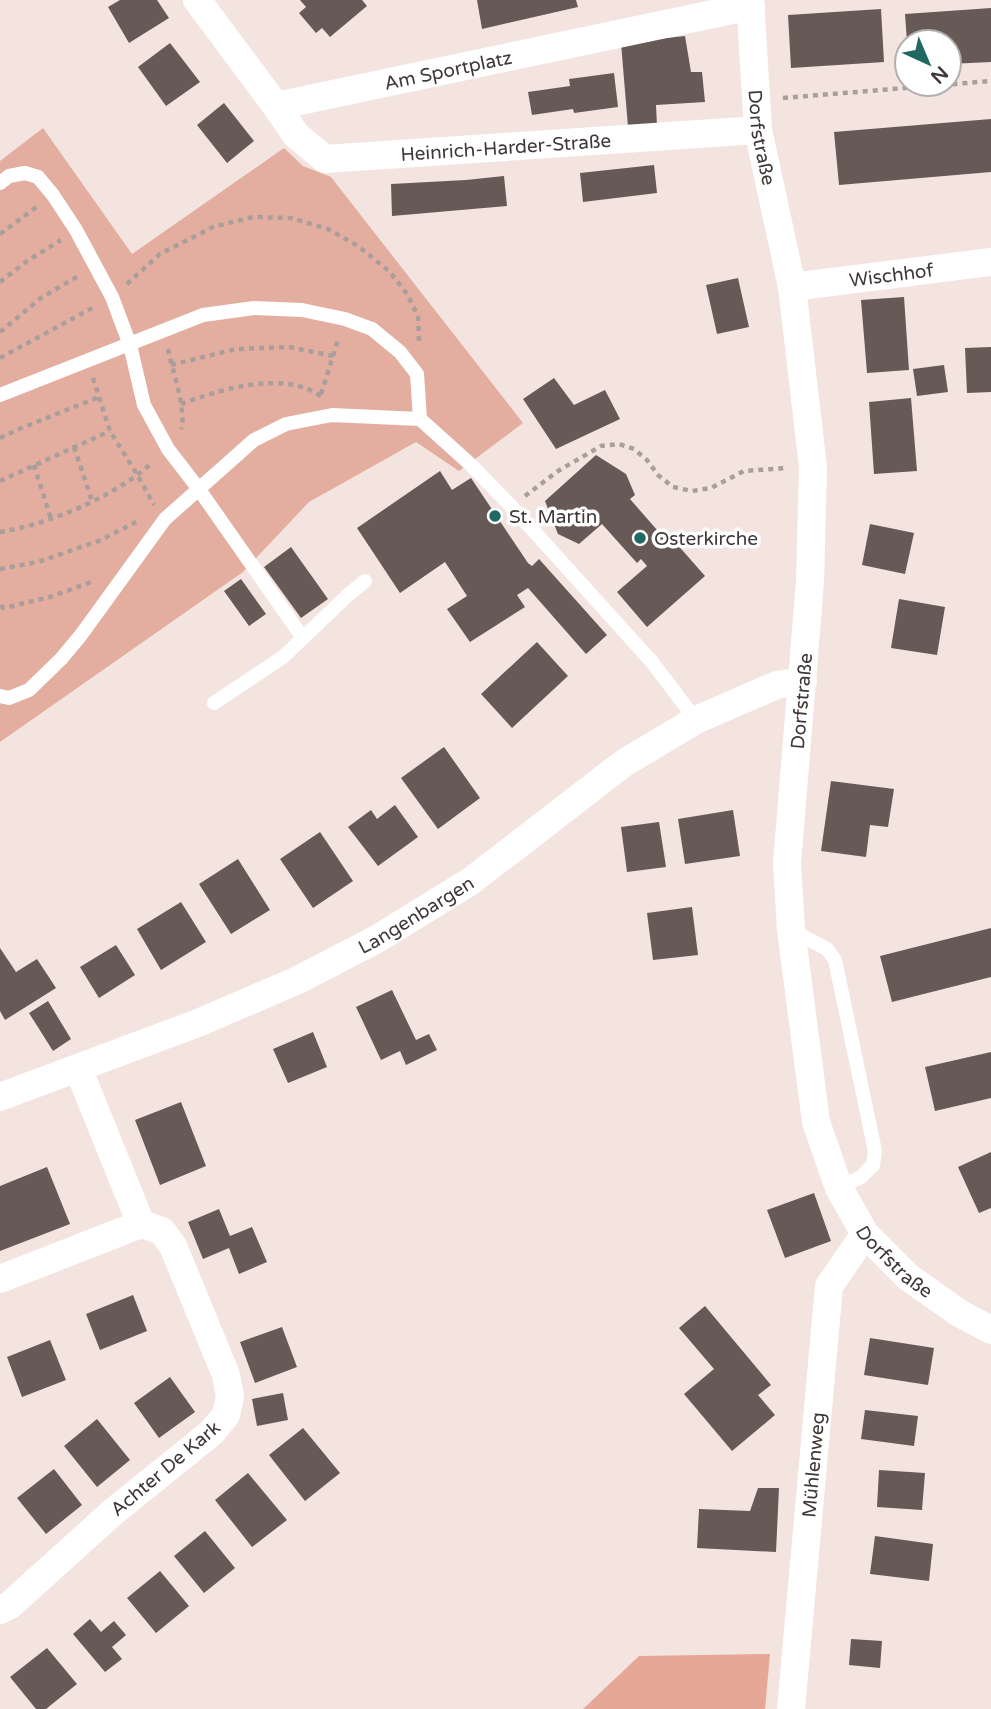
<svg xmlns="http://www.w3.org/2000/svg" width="991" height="1709" font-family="'Varela Round',sans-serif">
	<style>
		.green { fill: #e3aea0 }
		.forest { fill: #e6a796 }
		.building { fill: #675956 }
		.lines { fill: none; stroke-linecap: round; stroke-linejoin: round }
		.path { stroke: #aa9e9b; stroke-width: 4.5; stroke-dasharray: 5 5; stroke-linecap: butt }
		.service { stroke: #fff; stroke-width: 14 }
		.minor { stroke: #fff; stroke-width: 28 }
		.poi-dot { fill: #1f6962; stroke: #fff; stroke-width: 2.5 }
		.labels { text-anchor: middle; stroke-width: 7; stroke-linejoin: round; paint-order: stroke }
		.street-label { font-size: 19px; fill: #3f3837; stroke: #fff }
		.poi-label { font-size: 19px; fill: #3f3837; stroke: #fff; text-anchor: start }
	</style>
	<rect width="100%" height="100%" fill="#f4e4e0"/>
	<path class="green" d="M43 128 132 254 284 148 303 166 331 177 523 423 459 471 416 442 309 502 243 572 0 742V161Z"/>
	<path class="forest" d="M770 1654 765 1709H583L639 1656Z"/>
	<path class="building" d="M120 0H157L169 18 129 43 108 7Z
		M300 0H362L367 6 330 37 322 28 316 33 299 13 306 7Z
		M477 0H576L578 7 482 29Z
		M991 8V62L949 64V42H907L905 14Z
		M881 9 884 62 791 68 788 15Z
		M685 36 691 72H702L705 102 656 105 657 126 628 127 621 43Z
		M170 43 200 82 166 106 138 67Z
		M614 73 618 107 574 113 573 109 532 115 528 92 570 86 569 79Z
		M224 103 254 141 227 163 197 125Z
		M991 119V172L839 185 834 132Z
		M654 165 657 193 583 202 580 173Z
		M504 176 507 206 392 216 391 184 466 180Z
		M738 278 749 327 717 334 706 285Z
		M904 297 909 370 867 373 861 300Z
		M991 347V392L967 393 965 348Z
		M944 365 948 392 917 396 913 369Z
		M554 378 574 405 605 390 620 419 556 449 523 399Z
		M911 398 917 471 874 474 869 402Z
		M596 455 626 474 635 495 630 499 671 546 676 543 705 576 647 627 617 592 647 566 641 559 637 563 602 524 579 544 558 534 545 501Z
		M440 471 452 490 471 478 528 563 532 566 539 559 607 635 586 654 528 588 517 595 525 607 470 642 447 609 467 596 445 562 400 593 357 528Z
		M870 524 914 533 905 574 862 565Z
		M291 547 328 599 301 618 264 567Z
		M241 579 266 614 249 626 224 591Z
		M899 599 945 607 937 655 891 648Z
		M537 642 568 676 512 728 481 694Z
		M444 747 480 798 438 829 401 778Z
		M831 781 894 789 888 827 870 825 866 857 821 851Z
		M395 805 418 837 378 866 348 827 371 810 377 819Z
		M733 810 740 856 685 864 678 819Z
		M659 822 666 867 627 872 621 827Z
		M320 832 353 881 313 908 280 859Z
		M238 859 270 910 231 934 199 884Z
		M181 902 206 942 161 970 137 929Z
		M692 907 698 955 653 960 647 913Z
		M991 928V977L892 1002 880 956Z
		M116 945 135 975 99 998 80 967Z
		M0 948 16 972 37 959 56 988 5 1020 0 1011Z
		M392 990 416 1040 429 1034 437 1050 406 1065 400 1051 381 1060 356 1007Z
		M48 1001 71 1039 53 1051 29 1013Z
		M313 1032 327 1067 288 1083 273 1049Z
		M991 1052V1098L935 1111 925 1067Z
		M181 1102 206 1166 160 1185 135 1120Z
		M991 1152V1208L979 1213 958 1167Z
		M47 1167 70 1224 0 1251V1186Z
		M814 1193 831 1241 785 1258 767 1210Z
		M219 1209 230 1236 252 1227 267 1262 239 1274 229 1248 203 1259 188 1222Z
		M133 1295 147 1331 100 1350 86 1314Z
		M705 1306 771 1385 758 1395 775 1415 732 1451 684 1394 714 1369 679 1328Z
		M282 1327 297 1367 255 1383 240 1342Z
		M870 1338 934 1348 928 1385 864 1375Z
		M50 1340 66 1380 22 1397 7 1357Z
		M170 1377 195 1412 159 1438 134 1403Z
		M283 1393 288 1420 257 1426 252 1399Z
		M865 1410 918 1416 914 1446 861 1439Z
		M97 1419 130 1460 97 1487 64 1446Z
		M303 1428 340 1473 305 1501 269 1455Z
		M54 1469 82 1505 46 1534 17 1498Z
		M879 1470 925 1473 922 1510 877 1507Z
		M248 1473 287 1520 252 1547 215 1500Z
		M758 1488H779L776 1552 697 1548 699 1509 750 1511Z
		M205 1531 235 1568 204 1593 174 1556Z
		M875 1536 933 1544 929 1581 870 1574Z
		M160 1571 189 1606 156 1633 127 1598Z
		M90 1619 101 1632 114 1621 126 1635 112 1647 122 1659 105 1672 73 1634Z
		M851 1639 882 1641 880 1668 849 1665Z
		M47 1648 77 1684 46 1709H36L10 1677Z"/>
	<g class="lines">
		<path class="path" d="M783 98 991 81
			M0 234 38 206
			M0 282 27 261 61 240
			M127 284 160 254 213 227 253 217 291 218 328 229 358 246 390 272 407 294 418 316 419 342
			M0 332 41 298 80 275
			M168 349C172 369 187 411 181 429
			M0 358 94 307
			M171 365 236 349 289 347 333 356
			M93 378 110 431 138 476 154 505
			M321 394 339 337
			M181 404C221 389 283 370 321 396
			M0 438 19 429 99 397
			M74 447 92 501
			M34 465 51 519
			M0 481 110 431
			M525 496 558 471 601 446 619 444 634 449 647 460 658 475 673 487 692 491 711 488 744 471 787 468
			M0 532C50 524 116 496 153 462
			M0 569 38 562 101 540 138 521
			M0 606 4 608 50 597 94 581"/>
		<path class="service" d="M0 183 9 176 25 173 38 177 53 195 76 230 112 297 130 345 144 405 168 449 198 488 303 638
			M0 395 203 315 254 308 302 310 345 319 372 329 400 352 417 374 420 419
			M0 696 9 698 29 690 61 659 81 635 165 519 254 440 286 424 332 415 420 419 470 464 511 506 652 662 696 720
			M214 703 283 657 348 595 365 581
			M791 930 827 949 835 960 875 1151 873 1165 861 1177 839 1188"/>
		<g class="minor">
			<path id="s1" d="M197 0 276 106 751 6"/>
			<path id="s2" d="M750 0 758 130 792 287 813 467 810 582 787 863 791 930 816 1122 839 1188 865 1234 908 1277 959 1313 991 1330"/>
			<path id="s3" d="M276 106 296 135 325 159 758 130"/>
			<path id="s4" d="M792 287 991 262"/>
			<path d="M78 1068 141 1224"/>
			<path id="s5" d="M0 1097 198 1023 298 980 377 939 471 881 624 763 696 720 777 685 803 681"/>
			<path d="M0 1279 141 1224 162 1231 173 1246 226 1375 230 1397 226 1415 211 1433 113 1512 10 1605 0 1610"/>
			<path id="s6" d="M791 1709 829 1286 865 1234"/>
		</g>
	</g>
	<g class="poi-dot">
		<circle cx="495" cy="516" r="7"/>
		<circle cx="640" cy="538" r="7"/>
	</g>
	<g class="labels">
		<g class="street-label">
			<text dy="7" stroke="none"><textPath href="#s1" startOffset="308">Am Sportplatz</textPath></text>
			<text dy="7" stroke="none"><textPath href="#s2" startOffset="138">Dorfstraße</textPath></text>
			<text dy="7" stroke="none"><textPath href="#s3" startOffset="254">Heinrich-Harder-Straße</textPath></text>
			<text dy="7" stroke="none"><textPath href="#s4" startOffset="100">Wischhof</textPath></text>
			<text transform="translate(801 701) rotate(-85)" y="7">Dorfstraße</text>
			<text dy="7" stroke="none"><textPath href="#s5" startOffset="455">Langenbargen</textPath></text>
			<text dy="7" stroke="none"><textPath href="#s2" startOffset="1293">Dorfstraße</textPath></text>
			<text dy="7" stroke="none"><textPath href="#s6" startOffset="245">Mühlenweg</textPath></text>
			<text transform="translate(165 1468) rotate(-40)" y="7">Achter De Kark</text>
		</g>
		<g class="poi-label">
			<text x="509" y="523">St. Martin</text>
			<text x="654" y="545">Osterkirche</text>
		</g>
	</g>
	<g transform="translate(928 63) rotate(136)"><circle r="33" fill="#ffffff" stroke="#b2afaf" stroke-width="2"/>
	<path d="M0-5L12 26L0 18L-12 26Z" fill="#1f6962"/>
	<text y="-10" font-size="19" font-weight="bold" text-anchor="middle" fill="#3f3837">N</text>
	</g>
</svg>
